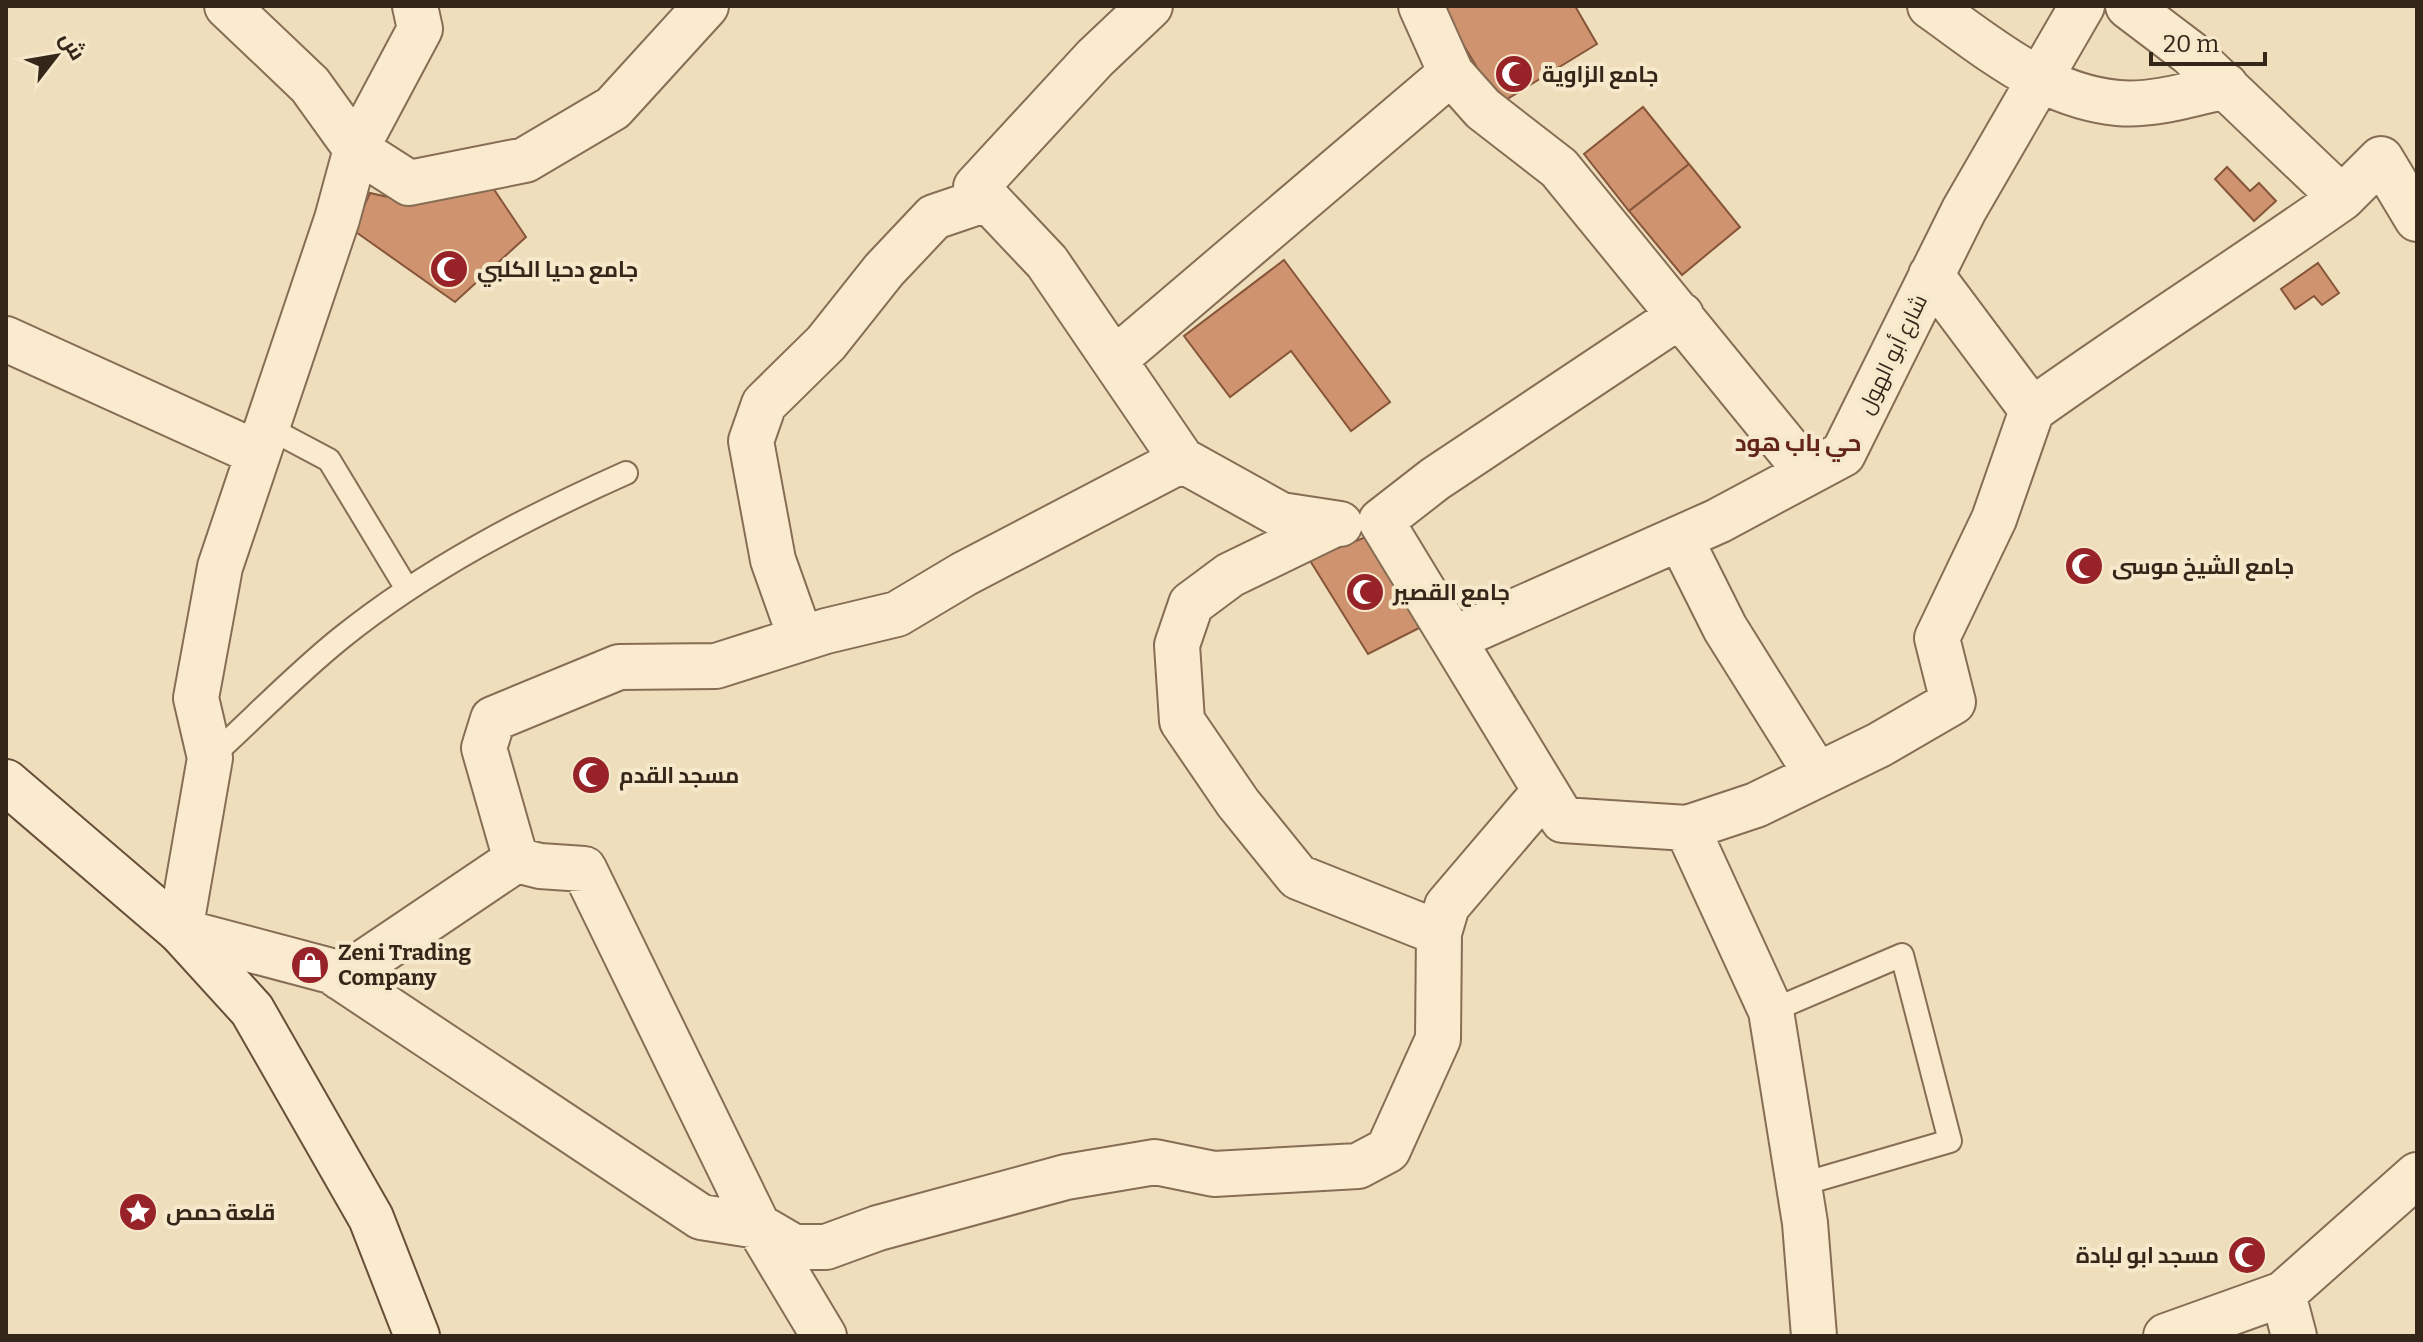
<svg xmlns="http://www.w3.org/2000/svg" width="2423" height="1342" font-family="Bitter,Cairo,serif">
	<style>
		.building { fill: #cf946f; stroke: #86553a; stroke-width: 2 }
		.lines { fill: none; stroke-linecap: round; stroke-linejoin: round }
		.service-casing { stroke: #866d55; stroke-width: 26 }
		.minor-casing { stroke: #866d55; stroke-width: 48 }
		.secondary-casing { stroke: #684e38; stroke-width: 48 }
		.service { stroke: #faebce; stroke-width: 22 }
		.minor { stroke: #faebce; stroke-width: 44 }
		.secondary { stroke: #faebce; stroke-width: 44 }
		.labels { text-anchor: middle; stroke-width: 8; stroke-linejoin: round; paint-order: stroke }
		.poi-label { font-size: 22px; font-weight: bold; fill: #35261a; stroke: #f6e8cb; text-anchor: start }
		.street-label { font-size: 22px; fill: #35261a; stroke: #f6e8cb }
		.neighbourhood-label { font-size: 24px; font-weight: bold; fill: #632518; stroke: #f6e8cb }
	</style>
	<rect width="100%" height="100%" fill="#efdebb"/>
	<path class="building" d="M1440 6H1575L1597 44 1499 104Z
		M1643 107 1689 164 1629 211 1584 154Z
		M1689 164 1740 227 1682 275 1629 211Z
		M2227 167 2250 191 2259 183 2276 201 2254 221 2215 179Z
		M489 182 526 237 455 302 353 230 370 193 419 204 432 195Z
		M1284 260 1390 402 1351 431 1291 351 1230 397 1184 336Z
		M2318 263 2339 293 2322 305 2314 296 2295 309 2281 289Z
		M1366 537 1423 626 1368 654 1309 559Z"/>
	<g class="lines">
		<g class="service-casing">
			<path id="service" d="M265 426 329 460 407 589
				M210 758C253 719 295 675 341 638 427 569 525 518 626 473
				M1771 1011 1902 955 1950 1141 1799 1185"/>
		</g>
		<g class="minor-casing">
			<path id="minor" d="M227 6 310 85 356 149 409 183 525 160 613 108 706 6
				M415 6 420 29 356 149 337 219 220 567 196 698 210 758 180 931 331 971 701 1217 758 1226 824 1336
				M1150 6 1095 58 976 187 1047 262 1182 460 964 574 897 614 826 631 716 666 619 667 493 719 484 748 516 860 540 866 584 869 758 1226 794 1247H826L878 1228 1066 1177 1155 1162 1214 1174 1358 1166 1388 1150 1438 1039 1439 933 1447 906 1545 791
				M1421 6 1451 73 1483 109 1559 168 1808 473
				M1930 6C1988 47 2044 96 2118 103 2153 106 2192 94 2226 86
				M2342 198 2381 159 2417 219
				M1931 275 2032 410C2134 337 2240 270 2342 198L2190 53 2128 6
				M1681 315 1435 479 1381 521 1563 820 1687 828 1756 805 1879 745 1953 702 1937 638 1994 519 2032 410
				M6 339 257 453
				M1114 360 1451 73
				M1182 460 1281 515 1340 524
				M1335 524 1230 575 1191 604 1177 645 1182 721 1238 803 1298 877 1439 933
				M1680 538 1725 628 1817 775
				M1455 638 1718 521 1843 454 1964 210 2082 6
				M801 639 773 560 751 441 764 404 826 343 884 270 934 217 987 199
				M1687 828 1771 1011 1805 1223 1814 1336
				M341 978 516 860
				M2283 1294 2294 1336
				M2166 1336 2283 1294 2417 1175"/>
		</g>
		<g class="secondary-casing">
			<path id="secondary" d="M6 782 180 931 252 1010 371 1218 417 1336"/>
		</g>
		<use href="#service" class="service"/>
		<use href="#minor" class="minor"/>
		<use href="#secondary" class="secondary"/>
	</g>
	<defs>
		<g id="mosque-disc" transform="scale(2)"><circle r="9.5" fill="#972328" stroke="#f6e8cb"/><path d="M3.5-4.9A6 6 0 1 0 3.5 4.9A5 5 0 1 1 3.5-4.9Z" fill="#fff"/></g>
		<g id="shop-disc" transform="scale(2)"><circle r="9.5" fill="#972328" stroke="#f6e8cb"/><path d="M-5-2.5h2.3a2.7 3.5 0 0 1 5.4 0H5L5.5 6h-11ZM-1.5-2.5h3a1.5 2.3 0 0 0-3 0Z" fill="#fff"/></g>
		<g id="sight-disc" transform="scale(2)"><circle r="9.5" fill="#972328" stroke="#f6e8cb"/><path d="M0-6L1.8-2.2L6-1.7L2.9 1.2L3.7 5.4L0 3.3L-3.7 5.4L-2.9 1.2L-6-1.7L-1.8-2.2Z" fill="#fff"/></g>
	</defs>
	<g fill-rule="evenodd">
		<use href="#mosque-disc" x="1514" y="74"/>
		<use href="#mosque-disc" x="449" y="269"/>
		<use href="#mosque-disc" x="2084" y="566"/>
		<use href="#mosque-disc" x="1365" y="592"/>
		<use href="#mosque-disc" x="591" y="775"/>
		<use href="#shop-disc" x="310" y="965"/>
		<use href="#sight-disc" x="138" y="1212"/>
		<use href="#mosque-disc" x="2247" y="1255"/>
	</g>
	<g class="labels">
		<g class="poi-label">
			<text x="1542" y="82">جامع الزاوية</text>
			<text x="477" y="277">جامع دحيا الكلبي</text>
			<text x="2112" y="574">جامع الشيخ موسى</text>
			<text x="1393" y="600">جامع القصير</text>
			<text x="619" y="783">مسجد القدم</text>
			<text x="338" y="960">Zeni Trading<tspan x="338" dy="25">Company</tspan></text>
			<text x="166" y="1220">قلعة حمص</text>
			<text x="2219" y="1263" text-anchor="end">مسجد ابو لبادة</text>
		</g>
		<g class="street-label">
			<text transform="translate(1892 354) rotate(-64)" y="8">شارع أبو الهول</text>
		</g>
		<g class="neighbourhood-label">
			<text x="1798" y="451">حي باب هود</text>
		</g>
	</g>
	<rect width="2423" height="1342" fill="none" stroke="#35261a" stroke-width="16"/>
	<g transform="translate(56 56) rotate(59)" stroke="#f6e8cb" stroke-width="6" paint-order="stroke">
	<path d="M0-6L14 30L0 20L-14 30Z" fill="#35261a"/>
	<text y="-12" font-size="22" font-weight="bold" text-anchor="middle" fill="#35261a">ش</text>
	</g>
	<path d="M2151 52v12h114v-12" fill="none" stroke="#35261a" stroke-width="4"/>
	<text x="2163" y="52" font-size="24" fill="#35261a" stroke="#f6e8cb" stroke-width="6" paint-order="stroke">20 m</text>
</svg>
